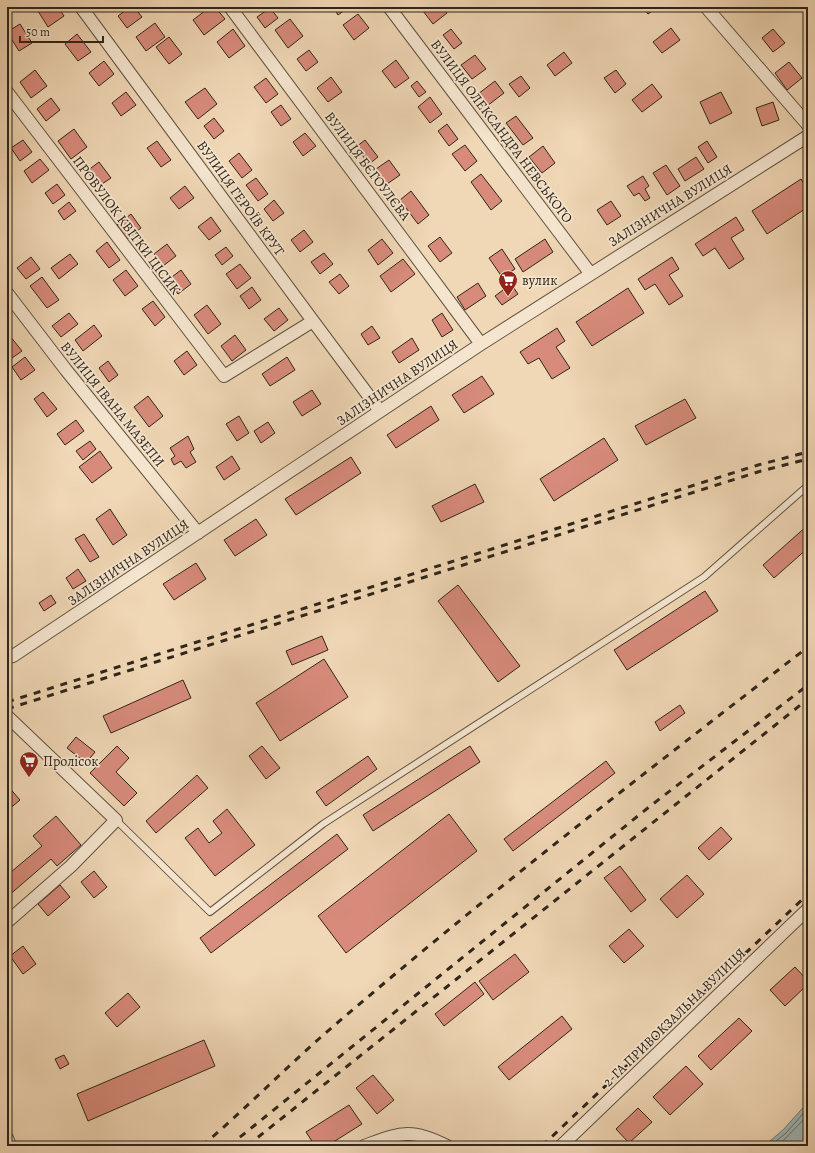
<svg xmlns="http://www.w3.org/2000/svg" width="815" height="1153" font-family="Alegreya,serif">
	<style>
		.water { fill: #9eb7b7; stroke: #727d78 }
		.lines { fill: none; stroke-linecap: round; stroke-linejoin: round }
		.shore { stroke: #666e68; stroke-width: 1 }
		.building { fill: #d88b7b; stroke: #2f251a }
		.service-casing { stroke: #5f5241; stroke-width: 8 }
		.minor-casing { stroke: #5f5241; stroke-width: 14 }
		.service { stroke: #f5e5cf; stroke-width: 6 }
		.minor { stroke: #f5e5cf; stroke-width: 12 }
		.rail { stroke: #2f251a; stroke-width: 3; stroke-dasharray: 7 7; stroke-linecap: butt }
		.labels { text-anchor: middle; stroke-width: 3.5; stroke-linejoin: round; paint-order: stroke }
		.street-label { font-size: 14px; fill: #2f251a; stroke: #f5e5cf }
		.poi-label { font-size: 14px; fill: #2f251a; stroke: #f5e5cf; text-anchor: start }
	</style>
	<rect width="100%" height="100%" fill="#f0d7b5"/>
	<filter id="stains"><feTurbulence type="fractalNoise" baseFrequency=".005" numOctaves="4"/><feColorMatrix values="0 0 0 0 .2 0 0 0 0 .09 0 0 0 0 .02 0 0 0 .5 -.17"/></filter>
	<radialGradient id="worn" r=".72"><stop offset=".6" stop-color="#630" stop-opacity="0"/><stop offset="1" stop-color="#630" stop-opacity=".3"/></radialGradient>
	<path class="water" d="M808 1102V1146H764L783 1130Z"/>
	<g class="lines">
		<path class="shore" d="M770 1146 786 1133 808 1108
			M778 1146 808 1115"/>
	</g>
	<path class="building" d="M45 7H58L64 16 48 27 38 11Z
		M130 7H134L142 17 127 28 118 16Z
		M210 7H215L225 19 204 35 193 20Z
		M333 7H349L338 15Z
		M428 7H442L447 13 433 24 423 11Z
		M643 7H658L648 14Z
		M270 8 278 18 265 28 257 17Z
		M358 14 369 28 354 40 343 25Z
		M290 19 303 36 288 48 275 30Z
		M155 23 165 37 146 51 136 37Z
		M20 24 32 43 19 51 7 32Z
		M671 28 680 40 662 53 653 42Z
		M233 29 245 46 229 58 217 42Z
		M451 29 462 43 454 49 443 35Z
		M773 29 785 43 773 52 762 38Z
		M77 34 91 52 78 61 65 44Z
		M169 37 182 54 169 64 156 47Z
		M309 50 318 62 306 71 297 59Z
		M564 52 572 63 555 76 547 65Z
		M475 55 486 69 472 79 461 65Z
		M396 60 409 78 395 88 382 71Z
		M104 61 114 74 99 86 89 73Z
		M789 62 802 78 787 90 775 73Z
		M35 70 47 86 31 98 20 82Z
		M616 70 626 84 615 93 604 78Z
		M521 76 530 88 519 97 509 84Z
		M331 77 342 92 328 102 317 88Z
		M266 78 278 94 266 103 254 87Z
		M417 81 426 92 419 97 411 86Z
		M495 81 504 93 487 106 478 94Z
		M652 84 662 97 642 112 632 100Z
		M205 88 217 104 198 119 185 102Z
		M126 92 136 105 121 116 112 103Z
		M721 92 732 113 710 124 700 102Z
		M430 97 442 114 430 123 418 107Z
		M51 98 60 110 46 121 37 109Z
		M773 102 779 120 762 126 756 108Z
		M281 105 291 119 281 126 271 112Z
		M516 116 533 138 523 145 506 123Z
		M214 118 224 131 214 139 204 126Z
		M447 124 458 139 449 146 438 131Z
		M74 129 87 147 71 159 58 141Z
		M305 133 316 146 303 156 293 142Z
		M23 140 32 152 20 161 11 148Z
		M365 140 378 157 369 164 356 147Z
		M157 141 171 160 161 167 147 148Z
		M707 141 717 157 708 163 698 147Z
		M465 145 477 161 465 171 452 154Z
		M543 146 555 163 542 173 529 157Z
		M239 153 252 170 242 178 229 161Z
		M696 157 704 169 685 181 678 169Z
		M40 159 49 170 32 183 24 171Z
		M389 160 400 175 387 184 376 169Z
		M99 162 111 178 99 186 87 171Z
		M666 165 680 186 667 195 653 173Z
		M481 174 502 201 491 210 471 182Z
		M643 176 649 186 645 189 650 198 645 201 639 193 634 196 627 186Z
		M256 178 268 194 258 201 246 185Z
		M801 179 808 190V207L767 234 752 211Z
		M57 184 65 195 53 204 45 193Z
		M185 186 194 198 179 209 170 198Z
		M411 191 429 215 418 224 400 200Z
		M274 200 284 213 273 221 264 209Z
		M611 201 621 216 607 225 597 210Z
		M69 202 76 211 64 220 58 211Z
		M131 214 141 228 127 239 117 225Z
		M211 217 221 231 209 240 198 227Z
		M736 217 744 230 731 238 744 259 729 269 715 248 703 256 695 244Z
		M304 230 313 242 300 252 291 240Z
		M440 237 452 253 440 262 428 246Z
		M382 239 393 253 378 265 368 250Z
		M545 239 553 252 523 272 515 259Z
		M107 242 120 260 109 268 96 251Z
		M167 244 176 256 163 266 154 254Z
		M226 247 233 256 222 265 215 255Z
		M502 249 515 269 502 277 489 258Z
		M324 253 333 264 320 274 311 262Z
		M70 254 78 264 59 279 51 268Z
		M31 257 40 269 26 279 17 268Z
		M672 257 679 269 669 275 683 296 669 305 655 284 645 290 638 279Z
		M403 259 415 274 391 292 380 276Z
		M240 264 251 278 237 289 226 274Z
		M126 270 138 286 125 296 113 280Z
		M181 270 191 284 178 294 168 280Z
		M340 274 349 286 339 294 329 282Z
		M42 277 59 300 47 308 30 286Z
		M478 283 486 296 465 310 457 297Z
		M511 284 518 294 502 305 495 296Z
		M252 287 261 300 249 309 240 296Z
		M628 288 644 313 592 346 576 322Z
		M153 301 165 317 155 326 142 309Z
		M207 305 221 324 208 334 194 315Z
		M279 308 288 320 274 331 264 319Z
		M69 313 78 324 61 337 52 326Z
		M442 313 453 330 442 337 432 320Z
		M94 325 102 336 83 351 75 340Z
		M372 326 380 338 368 345 361 334Z
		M557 328 565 341 556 347 570 368 552 379 539 358 528 364 520 352Z
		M235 335 246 350 232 361 221 346Z
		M10 336 22 351 12 358 7 351V338Z
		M412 338 419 350 399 363 392 352Z
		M187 351 197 365 184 375 174 361Z
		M25 357 35 370 21 380 12 367Z
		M287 357 295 370 270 386 262 374Z
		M108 361 118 375 109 382 99 368Z
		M482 376 494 394 464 413 452 395Z
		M312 390 321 404 302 416 293 402Z
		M43 392 57 409 47 417 34 399Z
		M148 396 163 416 149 427 134 407Z
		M685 399 696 418 646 445 635 426Z
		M431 406 439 420 396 448 387 435Z
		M239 416 249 433 237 441 226 424Z
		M76 420 84 431 65 445 57 434Z
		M268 422 275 433 261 443 254 431Z
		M188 436 194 449 190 452 196 462 186 468 181 461 174 465 171 459 175 456 170 448Z
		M604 438 618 460 554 501 540 479Z
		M90 441 96 449 83 460 76 451Z
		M100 451 112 468 92 483 79 467Z
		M232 456 240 469 224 480 216 467Z
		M351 457 361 473 296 515 285 499Z
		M475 484 484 502 441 522 432 506Z
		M110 509 127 535 113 545 96 519Z
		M256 519 267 535 235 556 224 540Z
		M808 525V548L774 578 763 565Z
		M84 534 99 557 90 562 75 539Z
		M196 563 206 579 174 600 163 584Z
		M78 569 86 581 73 589 66 578Z
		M458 585 520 666 498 682 438 601Z
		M705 591 718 611 627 670 614 650Z
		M51 595 56 603 44 611 39 603Z
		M322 636 328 650 292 665 286 651Z
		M324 659 348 697 280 741 256 703Z
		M183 680 191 698 111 733 103 716Z
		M680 705 685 713 660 731 655 722Z
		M76 737 95 752 86 763 67 748Z
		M117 746 129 758 116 772 137 793 124 806 90 773Z
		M262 746 280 768 266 779 249 756Z
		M470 746 480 762 373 831 363 815Z
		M368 756 377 769 326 806 316 792Z
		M606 761 615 773 513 851 504 839Z
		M197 775 208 788 156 833 146 821Z
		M7 785 20 800 7 811Z
		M227 809 255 845 215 876 185 838 198 828 209 843 222 833 213 821Z
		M449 814 477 851 346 953 318 916Z
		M56 816 81 845 57 866 51 859 7 897V867L11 872 42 846 33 836Z
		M721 827 732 839 709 860 698 848Z
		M337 834 348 849 211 953 200 938Z
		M620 866 646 900 631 912 604 878Z
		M94 871 107 887 94 898 81 882Z
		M687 875 704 894 677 918 660 899Z
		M60 885 70 897 48 916 38 904Z
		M629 929 644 946 624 963 609 946Z
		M23 946 36 964 23 974 10 956Z
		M515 954 529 972 493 1000 479 981Z
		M795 967 808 981V984L785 1006 770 990Z
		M475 982 484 994 444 1026 435 1014Z
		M128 993 140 1007 117 1027 105 1013Z
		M562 1016 572 1029 509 1080 498 1067Z
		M739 1018 752 1031 711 1070 698 1056Z
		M204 1040 215 1066 88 1121 77 1094Z
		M64 1055 69 1064 60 1069 55 1059Z
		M686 1066 703 1084 670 1115 653 1097Z
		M373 1075 394 1100 377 1114 356 1088Z
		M349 1105 362 1124 327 1146H315L306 1132Z
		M638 1108 652 1122 629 1143 616 1129Z"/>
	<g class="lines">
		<g class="service-casing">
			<path id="service" d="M116 820 210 912 323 824 704 577 804 489"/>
		</g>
		<g class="minor-casing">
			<path id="minor" d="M230 7 481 344
				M389 7 590 273
				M706 7 808 125
				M7 92 224 376 313 321 81 7
				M7 293 66 370 198 533
				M313 321 380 411
				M7 657 13 656 481 344 808 136
				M7 716 116 820 71 866 7 922
				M7 1138 10 1146
				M364 1146C400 1133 410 1127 447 1146
				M561 1146 808 909"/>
		</g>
		<use href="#service" class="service"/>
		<use href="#minor" class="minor"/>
		<path class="rail" d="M7 702 758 465 808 452
			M7 709 761 471 808 459
			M202 1146C248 1107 290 1063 336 1024 489 893 648 770 808 647
			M229 1146 649 807 808 685
			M247 1146 808 699
			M542 1146 808 894"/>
	</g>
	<defs>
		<g id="supermarket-pin" transform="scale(1)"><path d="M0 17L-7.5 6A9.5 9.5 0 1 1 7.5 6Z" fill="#8f2418" stroke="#f5e5cf"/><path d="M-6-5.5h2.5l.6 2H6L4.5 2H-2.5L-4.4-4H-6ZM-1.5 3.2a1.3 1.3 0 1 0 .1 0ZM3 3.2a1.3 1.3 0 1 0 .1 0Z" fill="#fff"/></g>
	</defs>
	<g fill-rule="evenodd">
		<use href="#supermarket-pin" x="508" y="280"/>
		<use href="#supermarket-pin" x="29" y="761"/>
	</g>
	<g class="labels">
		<g class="street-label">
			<text transform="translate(502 131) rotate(53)" y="5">ВУЛИЦЯ ОЛЕКСАНДРА НЕВСЬКОГО</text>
			<text transform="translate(368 166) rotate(53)" y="5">ВУЛИЦЯ БЄГОУЛЄВА</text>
			<text transform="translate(241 198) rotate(54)" y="5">ВУЛИЦЯ ГЕРОЇВ КРУТ</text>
			<text transform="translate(670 205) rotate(-32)" y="5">ЗАЛІЗНИЧНА ВУЛИЦЯ</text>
			<text transform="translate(127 225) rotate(53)" y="5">ПРОВУЛОК КВІТКИ ЦІСИК</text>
			<text transform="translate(397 382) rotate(-34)" y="5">ЗАЛІЗНИЧНА ВУЛИЦЯ</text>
			<text transform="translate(113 404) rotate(51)" y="5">ВУЛИЦЯ ІВАНА МАЗЕПИ</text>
			<text transform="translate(128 562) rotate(-34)" y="5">ЗАЛІЗНИЧНА ВУЛИЦЯ</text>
			<text transform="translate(674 1017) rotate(-44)" y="5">2-ГА ПРИВОКЗАЛЬНА ВУЛИЦЯ</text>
		</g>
		<g class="poi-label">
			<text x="522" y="285">вулик</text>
			<text x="43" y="766">Пролісок</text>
		</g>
	</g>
	<rect width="815" height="1153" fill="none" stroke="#f0d7b5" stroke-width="24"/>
	<rect x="8" y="8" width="799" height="1137" fill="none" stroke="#2f251a" stroke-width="2"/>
	<rect x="12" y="12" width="791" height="1129" fill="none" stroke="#2f251a"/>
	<path d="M20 36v6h83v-6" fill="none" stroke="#2f251a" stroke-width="2"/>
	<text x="26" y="36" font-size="12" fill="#2f251a" stroke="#f5e5cf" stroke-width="3" paint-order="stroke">50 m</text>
	<rect width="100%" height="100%" filter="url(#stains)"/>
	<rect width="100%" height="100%" fill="url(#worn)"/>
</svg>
